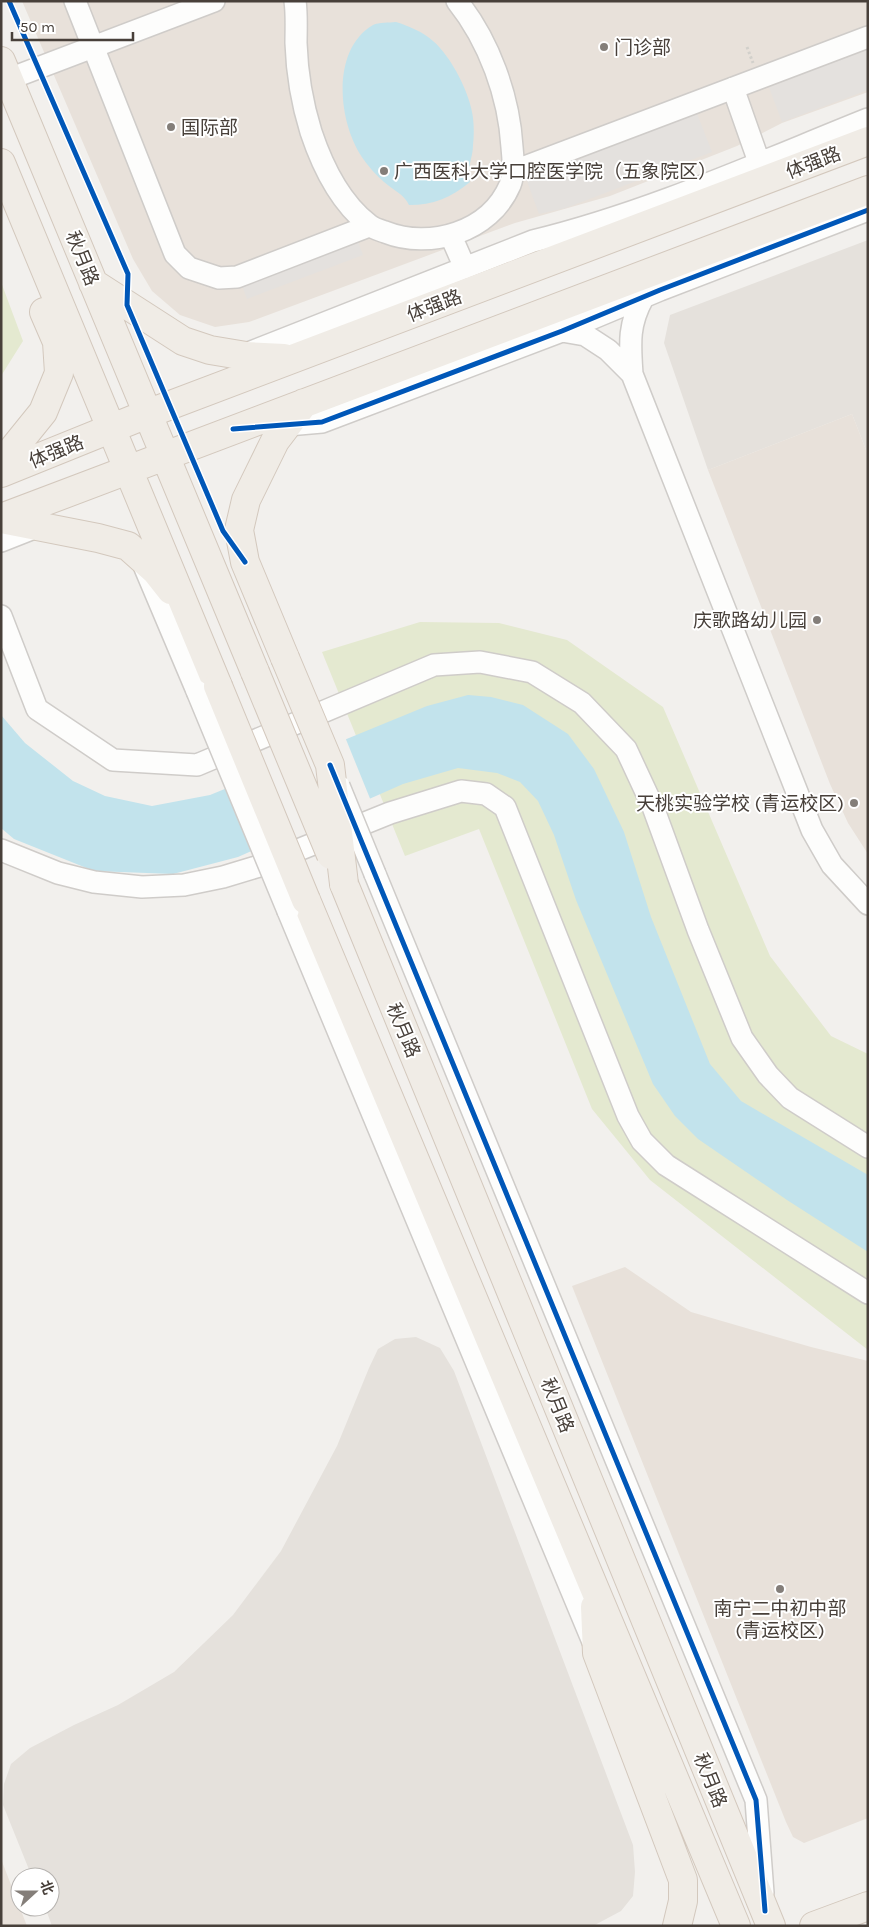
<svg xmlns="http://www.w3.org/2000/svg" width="869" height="1927" font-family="Karla,'Noto Sans SC',sans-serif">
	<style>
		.residential { fill: #e5e1dc }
		.education { fill: #e8e1da }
		.green { fill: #e4e9d0 }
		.parking { fill: #e4e1de }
		.water { fill: #c2e3ec }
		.pier { fill: #f2f0ed }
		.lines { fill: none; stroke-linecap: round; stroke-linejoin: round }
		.minor-casing { stroke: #cfccc9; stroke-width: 24 }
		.major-casing { stroke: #d3c8bd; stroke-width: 30 }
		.path { stroke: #d2d0cb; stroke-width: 3; stroke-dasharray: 2.5 2.5; stroke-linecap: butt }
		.minor { stroke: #fdfdfc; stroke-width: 21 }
		.major { stroke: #f0ece6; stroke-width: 28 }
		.minor-bridge-casing { stroke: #cfccc9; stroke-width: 24; stroke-linecap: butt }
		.major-bridge-casing { stroke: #d3c8bd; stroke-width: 30; stroke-linecap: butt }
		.minor-bridge { stroke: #fdfdfc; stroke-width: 21 }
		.major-bridge { stroke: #f0ece6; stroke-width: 28 }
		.cycleway-casing { stroke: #fff; stroke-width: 8 }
		.cycleway { stroke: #0057b8; stroke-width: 5 }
		.poi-dot { fill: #847e79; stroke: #fff; stroke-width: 2 }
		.labels { text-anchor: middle; stroke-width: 4; stroke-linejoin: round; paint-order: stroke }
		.poi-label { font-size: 19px; fill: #48403a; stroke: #fff; text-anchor: start }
		.street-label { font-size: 19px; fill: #48403a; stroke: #fff }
	</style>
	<rect width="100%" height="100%" fill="#f2f0ed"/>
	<path class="residential" d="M868 240V455L852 414 708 470 664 343 670 315Z
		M416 1337 440 1348 454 1371 633 1845 635 1872 633 1896 621 1911 593 1926H52L45 1907H50V1877H32L3 1805 4 1784 11 1764 30 1748 74 1725 118 1705 174 1672 233 1615 281 1551 337 1446 369 1368 378 1349 395 1339Z"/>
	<path class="education" d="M22 1H868V92L782 123 737 146 610 196 515 223 249 322 215 327 180 315 152 291 133 259Z
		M852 414 868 455V854L848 823 830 784 708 470Z
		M625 1267 691 1312 811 1347 868 1361V1818L804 1843 793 1837 786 1822 572 1286Z
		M1 1859 27 1926H1Z"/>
	<path class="green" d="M1 282 23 341 1 376Z
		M420 622 499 623 567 640 663 707 770 956 831 1036 868 1054V1350L650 1180 592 1109 479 829 405 856 322 652Z"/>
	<path class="parking" d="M868 44V90L782 122 767 82Z
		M696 111 712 152 566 208 539 214 525 176Z
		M357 239 363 255 247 299 241 283Z"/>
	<path class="water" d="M396 22C409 26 423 32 433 41 451 56 471 95 473 118 474 127 474 136 473 145 473 158 466 169 470 182 451 198 433 205 409 205 404 194 393 190 384 182 377 176 369 167 364 160 338 125 330 50 373 25 379 22 389 23 396 22Z
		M468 695 491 697 523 705 568 734 594 769 624 832 651 917 710 1064 741 1101 868 1175V1252L787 1200 698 1139 675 1116 653 1084 576 900 554 835 538 801 520 782 497 773 458 768 403 784 238 857 173 874 94 871 14 839 1 828V715L25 743 73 781 105 796 152 806 210 795 427 706Z"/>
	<path class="pier" d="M345 737 371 801 254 853 226 786Z"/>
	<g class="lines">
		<g class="minor-casing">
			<path id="minor" d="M75 1 175 254 189 268 219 278 237 277 369 226
				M295 1C297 15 296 29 296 43 297 73 302 103 311 132 322 165 340 202 368 224 372 228 379 230 385 232 430 250 490 232 510 185 515 172 513 160 512 147 509 96 489 41 457 1
				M9 79 214 1
				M733 88 759 162
				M514 171 868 37
				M451 236 465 268
				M562 331 585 335 608 350 632 374C630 344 628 325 643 298
				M246 354 533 241C648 213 758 163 868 119
				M632 374 812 830 832 865 868 904
				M276 426 322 422 562 331 660 290 868 210
				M1 541 39 526
				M145 568 197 691
				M1 616 37 709 113 760 197 765 434 665 480 662 532 672 582 703 626 749 653 807 698 930 742 1038 768 1075 790 1098 868 1147
				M1 850 58 873 94 882 142 887 184 885 223 877 256 867 390 813 461 791 486 794 505 807 628 1116 642 1141 666 1165 868 1293
				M375 874 756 1800 763 1893
				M288 911 593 1642"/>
		</g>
		<g class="major-casing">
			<path id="major" d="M1 61 255 672
				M1 163 218 686
				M93 283 183 341 210 350 246 356 284 358
				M1 464 43 412 59 373 57 342 44 312
				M1 473 147 414 868 141
				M1 518 868 190
				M1 519 98 538 128 546 156 571 171 590
				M285 658 245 562 239 530 246 500 275 441 304 403
				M344 884 771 1926
				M306 900 736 1926
				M595 1607 597 1653 683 1880V1901L677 1926
				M814 1926 868 1906"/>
		</g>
		<path class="path" d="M747 47 753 63"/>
		<use href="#minor" class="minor"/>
		<use href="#major" class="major"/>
		<g class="minor-bridge-casing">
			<path id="minor-bridge" d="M197 691 288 911
				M339 786 375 874"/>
		</g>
		<g class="major-bridge-casing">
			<path id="major-bridge" d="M285 658 330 765 344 884
				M255 672 331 855
				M218 686 306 900"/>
		</g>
		<use href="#minor-bridge" class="minor-bridge"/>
		<use href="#major-bridge" class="major-bridge"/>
		<g class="cycleway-casing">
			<path id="cycleway" d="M9 1 128 274 127 305 223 531 245 562
				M233 429 322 422 562 331 660 290 868 210
				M330 765 756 1800 765 1911"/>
		</g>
		<use href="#cycleway" class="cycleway"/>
	</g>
	<g class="poi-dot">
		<circle cx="604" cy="47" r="5"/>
		<circle cx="171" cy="127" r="5"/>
		<circle cx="384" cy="171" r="5"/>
		<circle cx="817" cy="620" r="5"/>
		<circle cx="854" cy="803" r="5"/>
		<circle cx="780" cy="1589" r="5"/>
	</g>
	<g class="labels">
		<g class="poi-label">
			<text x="614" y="54">门诊部</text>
			<text x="181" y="134">国际部</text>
			<text x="394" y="178">广西医科大学口腔医学院（五象院区）</text>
			<text x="807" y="627" text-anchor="end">庆歌路幼儿园</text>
			<text x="844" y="810" text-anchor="end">天桃实验学校 (青运校区)</text>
			<text x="780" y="1615" text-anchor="middle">南宁二中初中部<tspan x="780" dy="22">(青运校区)</tspan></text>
		</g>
		<g class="street-label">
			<text transform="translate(813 162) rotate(-21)" y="7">体强路</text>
			<text transform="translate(83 258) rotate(68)" y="7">秋月路</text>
			<text transform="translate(434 305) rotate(-21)" y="7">体强路</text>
			<text transform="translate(56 451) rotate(-22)" y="7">体强路</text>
			<text transform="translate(404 1030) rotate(67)" y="7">秋月路</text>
			<text transform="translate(558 1405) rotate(68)" y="7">秋月路</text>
			<text transform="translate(711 1780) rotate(68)" y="7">秋月路</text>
		</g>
	</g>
	<rect width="869" height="1927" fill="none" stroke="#48403a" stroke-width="5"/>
	<g transform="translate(35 1892) rotate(69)"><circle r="24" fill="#ffffff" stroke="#b6b3b0"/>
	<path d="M0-4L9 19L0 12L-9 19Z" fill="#847e79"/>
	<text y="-8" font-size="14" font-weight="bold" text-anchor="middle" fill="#48403a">北</text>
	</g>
	<path d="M12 32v8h121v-8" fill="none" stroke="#48403a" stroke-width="2.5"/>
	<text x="20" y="32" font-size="15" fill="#48403a" stroke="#ffffff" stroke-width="4" paint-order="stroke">50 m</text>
</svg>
